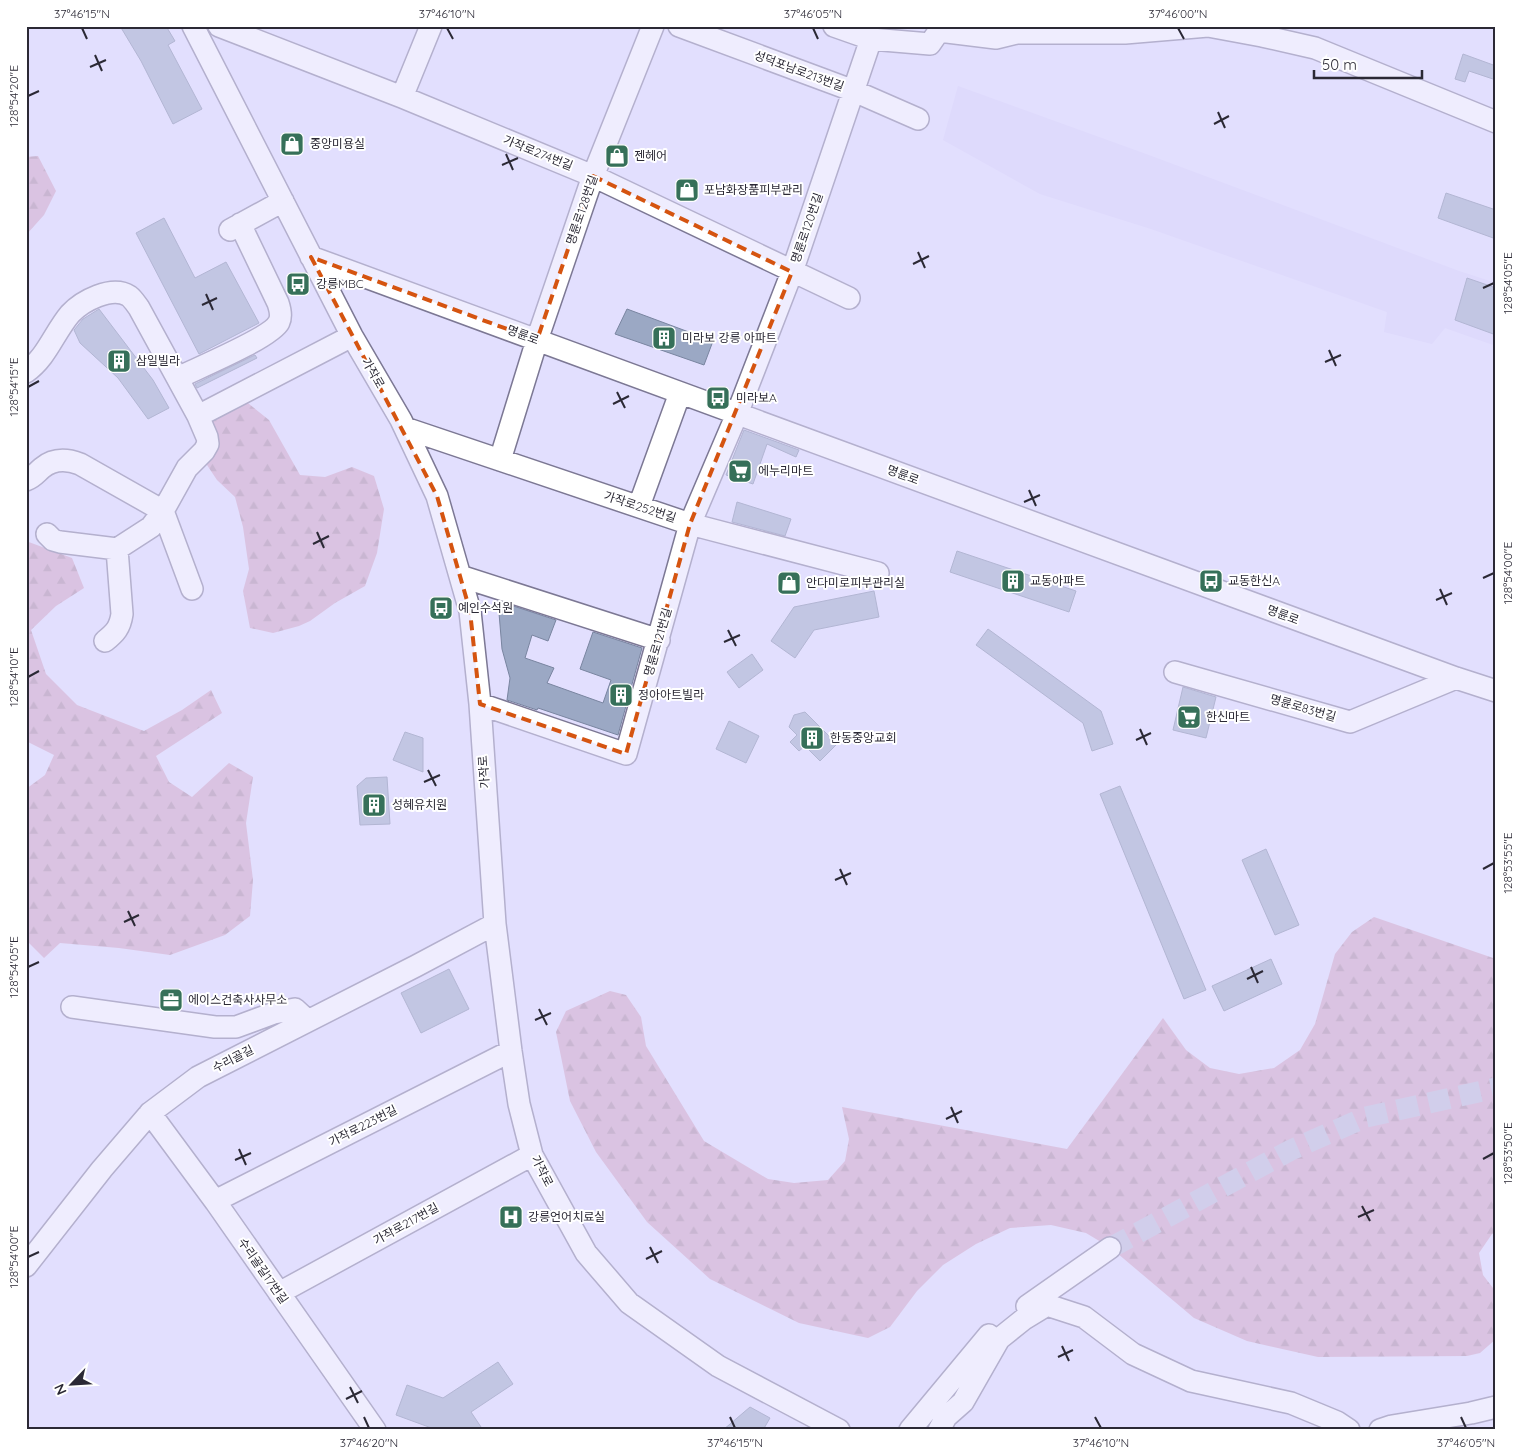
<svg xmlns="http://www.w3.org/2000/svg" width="1522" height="1456" font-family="Quicksand,'Noto Sans KR',sans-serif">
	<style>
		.built { fill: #d9d4fb }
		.forest { fill: url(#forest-firs) }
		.building { fill: #9ba8c4; stroke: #7985a0 }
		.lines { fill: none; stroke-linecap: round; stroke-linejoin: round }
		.minor-tunnel { stroke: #bdbbd6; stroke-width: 21; stroke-dasharray: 21 11; stroke-linecap: butt }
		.minor-casing { stroke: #7c7894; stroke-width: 24 }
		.minor { stroke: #fff; stroke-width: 21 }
		.marked { fill: none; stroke: #d55410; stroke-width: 4; stroke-dasharray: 10 6; stroke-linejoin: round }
		.ticks { fill: none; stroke: #2b2935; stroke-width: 2 }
		.labels { text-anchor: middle; stroke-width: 4; stroke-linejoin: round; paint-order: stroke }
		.street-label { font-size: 12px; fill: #2b2935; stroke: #fff }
		.poi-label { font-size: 12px; fill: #2b2935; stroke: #fff; text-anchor: start }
		.neatline { fill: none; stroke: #2b2935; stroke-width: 2 }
		.ticks-label { font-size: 12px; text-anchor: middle; fill: #2b2935 }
	</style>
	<defs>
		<pattern id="forest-firs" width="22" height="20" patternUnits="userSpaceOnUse" patternTransform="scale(1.25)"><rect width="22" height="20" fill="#d1a3c0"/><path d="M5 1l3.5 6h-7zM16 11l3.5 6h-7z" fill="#aa859d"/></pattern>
	</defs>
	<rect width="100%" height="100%" fill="#e2dffe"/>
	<path class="built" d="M958 86 1146 154 1459 271 1496 283V346L1445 328 1432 344 1384 332 1387 312 1151 229 1040 194 943 140Z"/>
	<path class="forest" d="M38 156 56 191 44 215 26 235V157Z
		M244 400 269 420 300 475 325 477 352 467 374 476 384 509 377 553 365 586 335 603 310 621 299 626 273 633 250 628 243 591 249 569 243 527 235 497 217 480 197 450 206 429 225 407Z
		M26 541 72 558 84 588 56 606 31 630 46 674 77 705 144 731 182 710 211 690 222 713 156 756 169 782 192 797 229 763 253 777 246 823 253 880 250 916 225 935 170 955 119 948 60 943 44 958 26 940V789L45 775 54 755 26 741Z
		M1374 917 1496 959V1232L1492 1234 1479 1253 1483 1275 1496 1292V1339L1480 1353 1467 1356 1318 1357 1247 1341 1194 1318 1111 1248 1086 1233 1051 1225 1010 1228 976 1244 943 1265 917 1291 890 1327 868 1338 799 1323 710 1279 647 1222 596 1152 570 1101 556 1032 566 1011 610 991 626 995 641 1017 646 1046 704 1141 768 1179 794 1183 828 1180 845 1161 849 1139 842 1107 1067 1149 1163 1018 1186 1050 1210 1068 1239 1074 1274 1068 1300 1050 1315 1024 1335 954 1352 932Z"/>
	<path class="building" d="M120 26H166L175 41 168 45 202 109 173 124 141 61Z
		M1463 54 1496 66V80L1469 71 1465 82 1455 79Z
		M1446 193 1496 210V239L1438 218Z
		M164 218 195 278 226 262 259 323 199 354 136 233Z
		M1467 278 1496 288V335L1455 320Z
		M99 309 153 380 169 408 148 419 118 378 80 343 74 330 83 319Z
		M627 309 713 341 704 365 615 334Z
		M255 355 257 358 197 388 195 384Z
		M744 430 799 450 796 457 767 444 753 484 726 475Z
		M737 502 791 519 785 536 732 522Z
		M957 551 1076 591 1069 612 950 572Z
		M874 591 879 617 814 630 795 658 771 641 794 607Z
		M498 601 556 620 548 641 532 635 525 658 554 668 547 683 603 703 611 680 580 669 593 632 642 648 618 735 538 708 537 710 507 700 510 678 502 649Z
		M988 629 1101 711 1113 744 1092 751 1083 723 976 645Z
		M752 654 763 670 739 688 727 672Z
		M1183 687 1216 697 1206 738 1173 730Z
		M805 712 837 744 820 761 805 746 799 751 790 742 797 735 789 727 794 715Z
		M729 721 759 736 746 763 716 749Z
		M405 732 423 738V772L393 760Z
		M387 777 390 824 360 825 357 786 366 778Z
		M1120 786 1206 990 1184 999 1100 794Z
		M1266 849 1299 925 1275 935 1242 860Z
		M1271 959 1282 984 1224 1011 1212 986Z
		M449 969 469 1009 421 1033 401 993Z
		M498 1362 513 1384 471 1412 483 1430H437L396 1415 407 1385 443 1398Z
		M750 1407 770 1418 763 1430H723Z"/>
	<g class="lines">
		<path class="minor-tunnel" d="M1110 1248 1291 1150 1366 1117 1496 1088"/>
		<g class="minor-casing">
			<path id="minor" d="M193 26 352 336 401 420 437 496 470 611 480 704 495 924 511 1051 519 1104 532 1155 586 1253 629 1303 718 1366 839 1430
				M219 26 402 97 593 176 849 298
				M679 26 854 91 918 119
				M834 26 871 39 930 44 939 31 996 38 1017 33H1125L1208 26 1262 36 1315 48 1496 122
				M402 97 431 26
				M230 230 283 201
				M311 257 1456 678 1496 691
				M26 372C47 357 54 333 70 314 82 301 112 285 129 296 133 299 136 304 139 308L198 416 352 336
				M186 374C203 366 273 336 279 322 282 316 280 309 278 303L240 224
				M405 428 690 524 878 573
				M500 460 537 340 593 176 653 26
				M26 480C34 477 36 473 42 468 54 458 67 459 80 464L163 511 192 589
				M639 506 680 393
				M47 534 53 540 60 542 117 549 151 527 163 511 187 468 204 451 208 444 207 437 198 416
				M460 576 659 640
				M105 641C115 633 120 628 122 614L117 549
				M1175 672 1350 722 1456 678
				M480 704 626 754 690 524 737 414 792 272 871 39
				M72 1007 215 1027H236L274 1013 295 1009 308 1021
				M150 1113 215 1201 375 1430
				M215 1201 511 1051
				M26 1266 102 1169 150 1113 198 1077 416 966 495 924
				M279 1293 532 1155
				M1027 1306 1110 1248
				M910 1430 989 1335
				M939 1430 946 1417 963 1402 999 1339 1024 1319 1047 1305 1084 1317 1133 1354 1191 1381 1291 1403 1337 1422 1349 1430
				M1380 1430 1392 1426 1471 1413 1496 1407"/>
		</g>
		<use href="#minor" class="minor"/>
	</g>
	<path d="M0 0H1522V1456H0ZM593 176 792 272 690 524 626 754 480 704 470 611 437 496 311 257 537 340Z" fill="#e2dffe" fill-opacity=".55" fill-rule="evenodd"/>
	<path class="marked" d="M593 176 792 272 690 524 626 754 480 704 470 611 437 496 311 257 537 340Z"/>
	<path class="ticks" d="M82 28 87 39M447 28 453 39M813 28 818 39M1178 28 1184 39M95 55 102 71M90 67 106 60M28 96 39 91M1218 112 1225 128M1214 124 1229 116M506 154 513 170M502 165 518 158M918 252 925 268M913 264 929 256M1483 288 1494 283M206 294 213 310M202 305 217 298M1329 350 1336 366M1325 362 1341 355M28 387 39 381M617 392 625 408M613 404 629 396M1029 490 1036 506M1024 502 1040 495M317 532 324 548M313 544 329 536M1483 578 1494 573M1440 589 1447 605M1436 600 1452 593M728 630 736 646M724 642 740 635M28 677 39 671M1140 729 1147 745M1136 740 1151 733M428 770 436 786M424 782 440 775M840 869 847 885M1483 869 1494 863M835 880 851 873M128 911 135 926M124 922 139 915M28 967 39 962M1251 967 1258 983M1247 979 1263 971M539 1009 547 1025M535 1020 551 1013M951 1107 958 1123M946 1119 962 1111M239 1149 246 1165M1483 1159 1494 1153M235 1160 251 1153M1362 1206 1370 1221M1358 1217 1374 1210M650 1247 658 1263M28 1257 39 1252M646 1259 662 1251M1062 1346 1069 1361M1058 1357 1073 1350M350 1387 358 1403M346 1399 362 1391M364 1417 369 1428M730 1417 735 1428M1095 1417 1101 1428M1461 1417 1466 1428"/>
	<defs>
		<g id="shop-square" transform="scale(1.25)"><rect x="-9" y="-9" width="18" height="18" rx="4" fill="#367059" stroke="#fff"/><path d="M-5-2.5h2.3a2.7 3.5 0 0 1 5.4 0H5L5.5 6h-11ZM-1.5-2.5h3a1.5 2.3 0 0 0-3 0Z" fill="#fff"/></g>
		<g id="bus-square" transform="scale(1.25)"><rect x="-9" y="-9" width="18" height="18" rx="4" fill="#367059" stroke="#fff"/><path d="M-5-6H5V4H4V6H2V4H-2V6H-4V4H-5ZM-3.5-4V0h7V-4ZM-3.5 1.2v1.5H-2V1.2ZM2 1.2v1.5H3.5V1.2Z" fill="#fff"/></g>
		<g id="building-square" transform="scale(1.25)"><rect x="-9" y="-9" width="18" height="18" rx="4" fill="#367059" stroke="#fff"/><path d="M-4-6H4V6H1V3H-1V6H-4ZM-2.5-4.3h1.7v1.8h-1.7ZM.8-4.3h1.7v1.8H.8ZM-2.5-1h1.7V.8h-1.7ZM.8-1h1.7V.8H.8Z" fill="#fff"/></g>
		<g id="supermarket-square" transform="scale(1.25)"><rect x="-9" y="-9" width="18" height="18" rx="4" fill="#367059" stroke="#fff"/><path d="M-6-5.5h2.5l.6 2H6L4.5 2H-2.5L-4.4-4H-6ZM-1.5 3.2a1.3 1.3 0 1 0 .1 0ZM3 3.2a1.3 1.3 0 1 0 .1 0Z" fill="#fff"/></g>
		<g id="office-square" transform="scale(1.25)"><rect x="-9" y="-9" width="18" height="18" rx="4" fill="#367059" stroke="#fff"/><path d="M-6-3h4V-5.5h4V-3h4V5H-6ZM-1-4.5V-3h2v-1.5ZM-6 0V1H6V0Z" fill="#fff"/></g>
		<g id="hospital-square" transform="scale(1.25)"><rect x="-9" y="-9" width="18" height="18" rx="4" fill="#367059" stroke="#fff"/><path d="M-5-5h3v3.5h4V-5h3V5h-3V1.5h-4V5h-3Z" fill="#fff"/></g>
	</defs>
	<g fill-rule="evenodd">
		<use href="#shop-square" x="292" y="144"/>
		<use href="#shop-square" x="617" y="156"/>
		<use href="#shop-square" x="687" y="190"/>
		<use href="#bus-square" x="298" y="284"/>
		<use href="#building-square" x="664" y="338"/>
		<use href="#building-square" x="119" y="361"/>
		<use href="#bus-square" x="718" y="398"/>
		<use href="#supermarket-square" x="740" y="471"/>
		<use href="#building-square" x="1013" y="581"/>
		<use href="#bus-square" x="1211" y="581"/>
		<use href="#shop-square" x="789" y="583"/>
		<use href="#bus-square" x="441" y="608"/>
		<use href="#building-square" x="621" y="695"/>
		<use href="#supermarket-square" x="1189" y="717"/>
		<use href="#building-square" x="812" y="738"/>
		<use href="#building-square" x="374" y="805"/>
		<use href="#office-square" x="171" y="1000"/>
		<use href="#hospital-square" x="511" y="1217"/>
	</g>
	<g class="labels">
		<g class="street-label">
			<text transform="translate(799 71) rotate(20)" y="4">성덕포남로213번길</text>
			<text transform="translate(538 153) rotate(22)" y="4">가작로274번길</text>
			<text transform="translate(582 210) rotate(-71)" y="4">명륜로128번길</text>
			<text transform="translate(807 228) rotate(-71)" y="4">명륜로120번길</text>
			<text transform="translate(523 335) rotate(20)" y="4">명륜로</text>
			<text transform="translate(373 373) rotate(60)" y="4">가작로</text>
			<text transform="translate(903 475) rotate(20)" y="4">명륜로</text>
			<text transform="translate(640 507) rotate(18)" y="4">가작로252번길</text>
			<text transform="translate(1283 615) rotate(20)" y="4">명륜로</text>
			<text transform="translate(658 642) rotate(-74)" y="4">명륜로121번길</text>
			<text transform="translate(1303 708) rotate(16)" y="4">명륜로83번길</text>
			<text transform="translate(484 772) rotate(-94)" y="4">가작로</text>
			<text transform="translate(233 1059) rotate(-27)" y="4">수리골길</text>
			<text transform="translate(363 1126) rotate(-27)" y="4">가작로223번길</text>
			<text transform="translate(542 1171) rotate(63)" y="4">가작로</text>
			<text transform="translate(406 1224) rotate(-29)" y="4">가작로217번길</text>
			<text transform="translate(263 1271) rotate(55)" y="4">수리골길17번길</text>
		</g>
		<g class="poi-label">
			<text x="310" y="148">중앙미용실</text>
			<text x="634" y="160">젠헤어</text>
			<text x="704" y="194">포남화장품피부관리</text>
			<text x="316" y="288">강릉MBC</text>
			<text x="682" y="342">미라보 강릉 아파트</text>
			<text x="136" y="365">삼일빌라</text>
			<text x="736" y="402">미라보A</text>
			<text x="758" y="475">에누리마트</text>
			<text x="1030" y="585">교동아파트</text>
			<text x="1228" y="585">교동한신A</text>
			<text x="806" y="587">안다미로피부관리실</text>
			<text x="458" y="612">예인수석원</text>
			<text x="638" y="699">정아아트빌라</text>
			<text x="1206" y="721">한신마트</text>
			<text x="830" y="742">한동중앙교회</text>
			<text x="392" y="809">성혜유치원</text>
			<text x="188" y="1004">에이스건축사사무소</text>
			<text x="528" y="1221">강릉언어치료실</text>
		</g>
	</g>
	<rect width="1522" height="1456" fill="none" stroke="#ffffff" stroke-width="55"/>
	<g transform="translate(72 1384) rotate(245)" stroke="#ffffff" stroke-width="4" paint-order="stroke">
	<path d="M0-4L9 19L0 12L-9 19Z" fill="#2b2935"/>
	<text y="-8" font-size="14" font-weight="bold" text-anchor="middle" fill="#2b2935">N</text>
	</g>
	<path d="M1314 70v8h108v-8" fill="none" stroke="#2b2935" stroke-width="2.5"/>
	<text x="1322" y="70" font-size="15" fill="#2b2935" stroke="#ffffff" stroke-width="4" paint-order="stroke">50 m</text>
	<rect x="28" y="28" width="1466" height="1400" class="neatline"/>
	<g class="ticks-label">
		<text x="82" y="18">37°46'15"N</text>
		<text x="447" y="18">37°46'10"N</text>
		<text x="813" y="18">37°46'05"N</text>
		<text x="1178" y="18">37°46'00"N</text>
		<text transform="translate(14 96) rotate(-90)" y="4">128°54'20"E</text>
		<text transform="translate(1508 283) rotate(-90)" y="4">128°54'05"E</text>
		<text transform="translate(14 387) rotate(-90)" y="4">128°54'15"E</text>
		<text transform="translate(1508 573) rotate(-90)" y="4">128°54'00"E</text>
		<text transform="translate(14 677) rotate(-90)" y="4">128°54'10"E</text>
		<text transform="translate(1508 863) rotate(-90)" y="4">128°53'55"E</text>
		<text transform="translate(14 967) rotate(-90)" y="4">128°54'05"E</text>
		<text transform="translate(1508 1153) rotate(-90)" y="4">128°53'50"E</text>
		<text transform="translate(14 1257) rotate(-90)" y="4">128°54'00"E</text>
		<text x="369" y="1447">37°46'20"N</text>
		<text x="735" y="1447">37°46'15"N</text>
		<text x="1101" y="1447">37°46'10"N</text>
		<text x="1466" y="1447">37°46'05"N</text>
	</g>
</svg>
